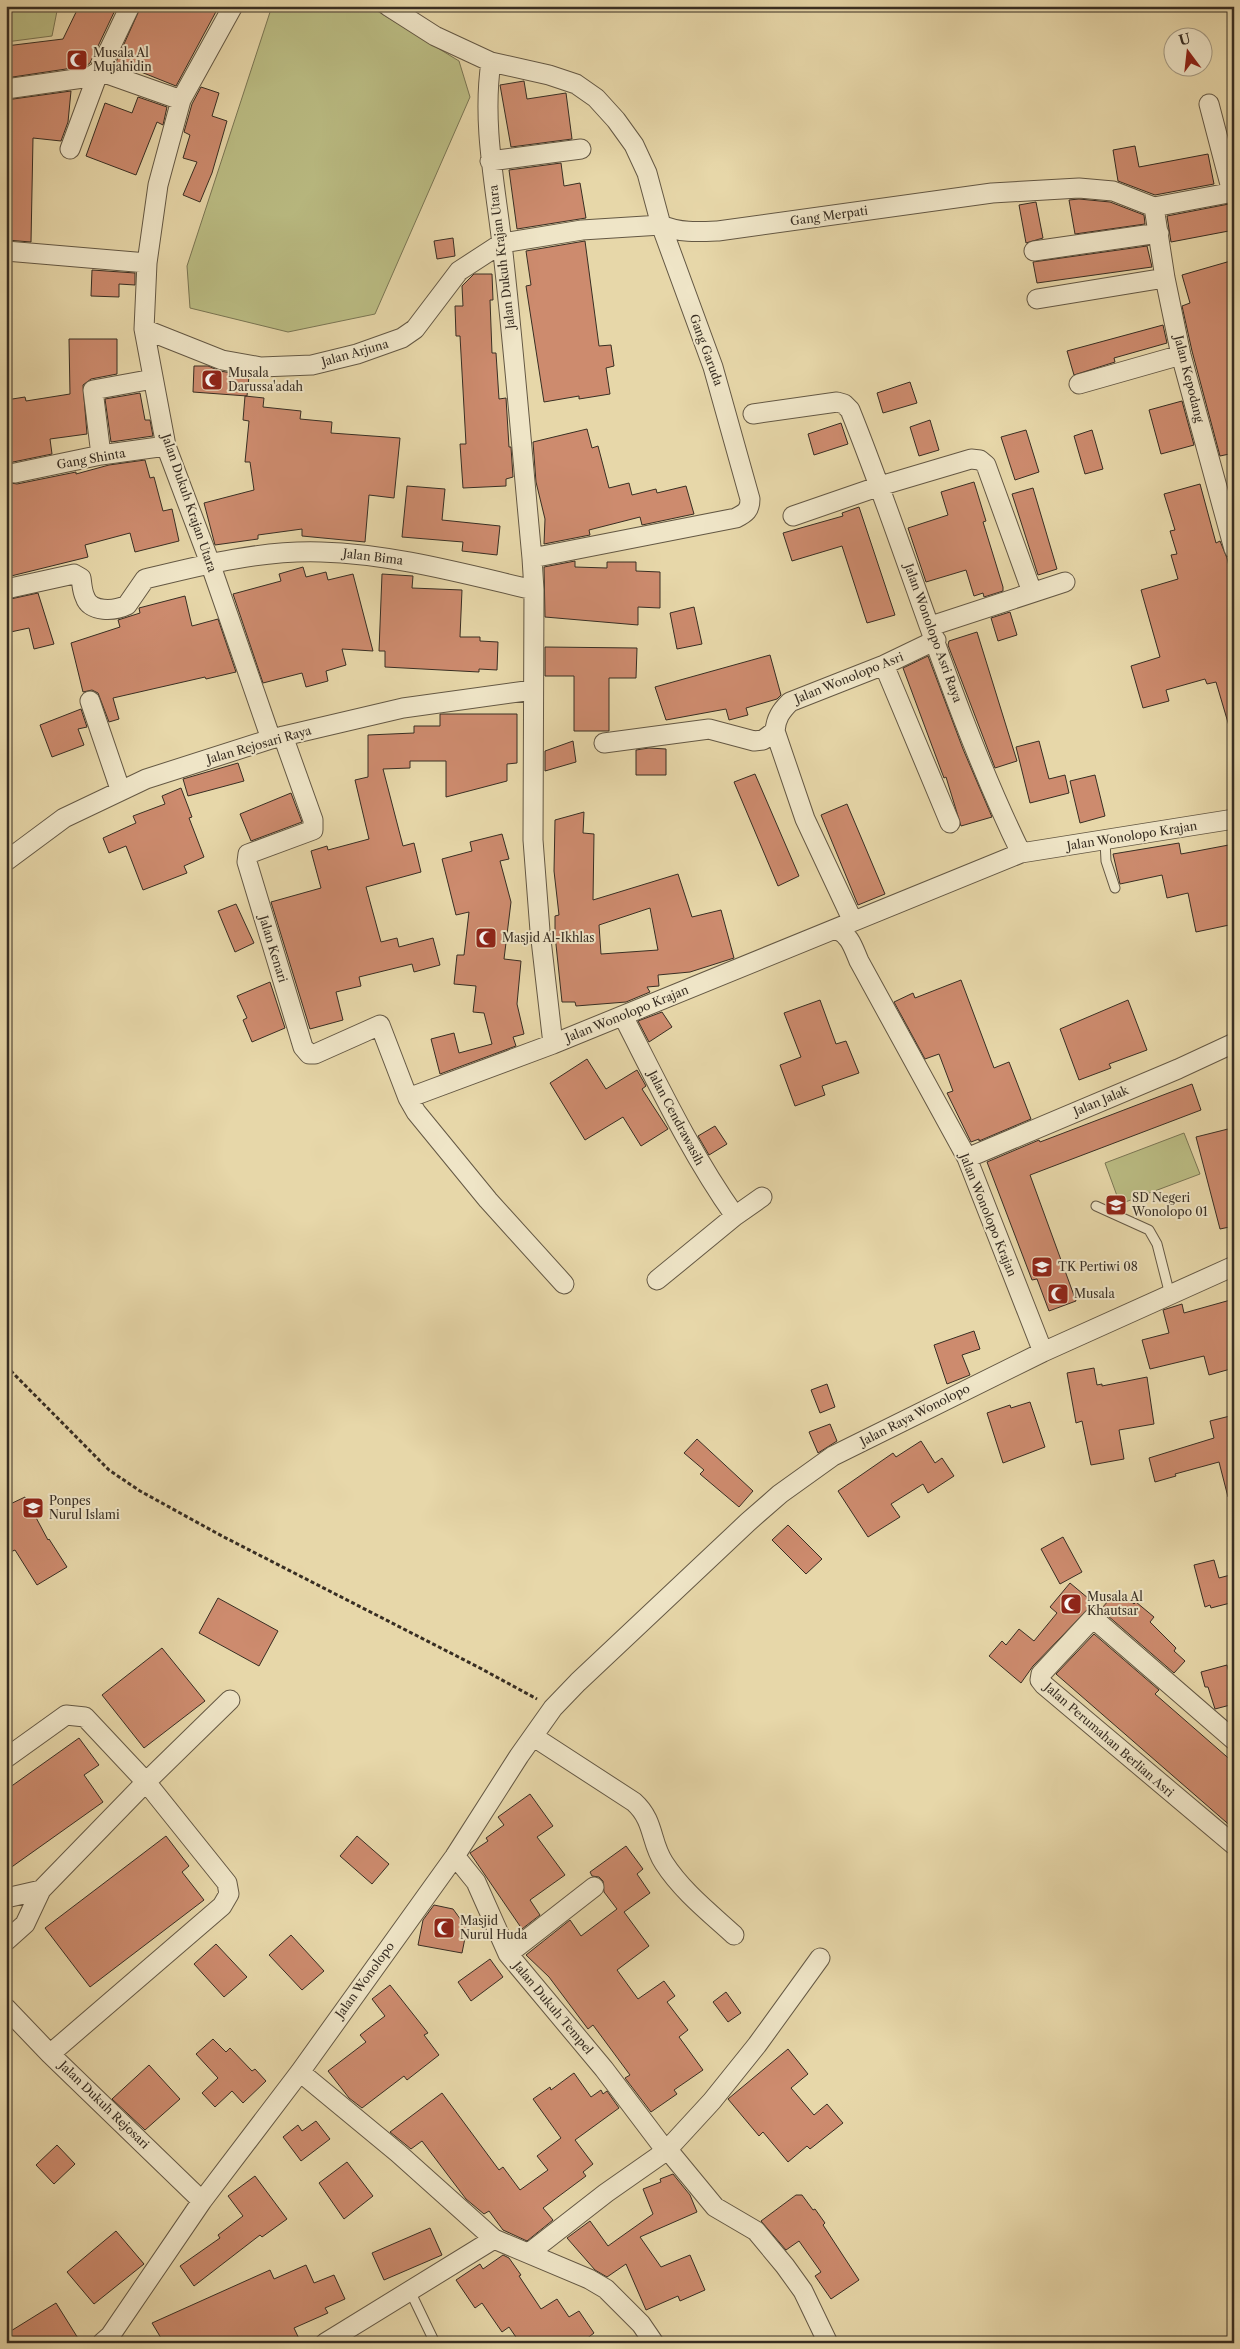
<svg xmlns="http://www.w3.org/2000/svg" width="1240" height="2349" font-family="'Libre Caslon Text',serif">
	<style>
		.green { fill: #bbbd84; stroke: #7a7654 }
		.building { fill: #cd8b6e; stroke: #382e23; fill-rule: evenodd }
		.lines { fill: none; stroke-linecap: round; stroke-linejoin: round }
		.service-casing { stroke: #645844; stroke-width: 11 }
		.minor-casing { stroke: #645844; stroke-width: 21 }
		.path { stroke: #382e23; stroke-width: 3; stroke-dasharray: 4 2.5; stroke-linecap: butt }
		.service { stroke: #efe5c7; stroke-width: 9 }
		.minor { stroke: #efe5c7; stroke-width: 19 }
		.labels { text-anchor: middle; stroke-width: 4; stroke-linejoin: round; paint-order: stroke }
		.poi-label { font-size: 12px; fill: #382e23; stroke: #efe5c7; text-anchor: start }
		.street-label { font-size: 12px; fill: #382e23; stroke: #efe5c7 }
	</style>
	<rect width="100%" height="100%" fill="#e7d7a9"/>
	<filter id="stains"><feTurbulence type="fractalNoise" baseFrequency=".004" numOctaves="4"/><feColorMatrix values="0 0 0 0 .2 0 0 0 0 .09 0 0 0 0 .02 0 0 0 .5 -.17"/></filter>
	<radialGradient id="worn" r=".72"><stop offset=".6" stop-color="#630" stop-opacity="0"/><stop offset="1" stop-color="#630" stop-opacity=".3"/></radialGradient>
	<path class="green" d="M6 6H58L52 36 6 42Z
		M272 6H369L459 61 470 97 375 314 288 332 190 308 187 266Z
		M1184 1133 1200 1174 1120 1204 1105 1163Z"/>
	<path class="building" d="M79 6H117L90 63 86 66 6 78V46L63 39Z
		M141 6H219L176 86 116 62Z
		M524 81 527 99 566 93 572 139 511 147 500 85Z
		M201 87 219 93 212 116 227 121 212 173 200 202 183 195 197 162 183 158 190 135 184 132 192 104Z
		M71 91 68 122 61 141 33 138 31 242 6 240V100Z
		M138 97 167 107 163 125 157 122 136 175 86 156 105 103 132 113Z
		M1135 146 1139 167 1208 154 1214 184 1155 195 1118 181 1113 150Z
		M561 163 564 186 580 183 586 218 517 229 509 170Z
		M1079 199 1110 202 1144 215 1145 224 1075 234 1069 200Z
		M1036 202 1043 238 1026 243 1019 205Z
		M1234 203V230L1171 242 1167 216Z
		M453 238 455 256 437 259 434 241Z
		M585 241 599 346 611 345 614 366 606 368 610 394 579 399V396L544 402 526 286 531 285 526 251Z
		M1147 246 1152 267 1037 283 1033 262Z
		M1234 260V453L1220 456 1192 351 1182 306 1190 303 1182 275Z
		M92 270 135 273V285L119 284V297L91 296Z
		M474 274H492L493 300H490L492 353H496L499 399 506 398 509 447H511L513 477 506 479V486L463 488 460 444H466L460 336H456L455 306H463L462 286Z
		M1163 325 1167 343 1114 358 1115 362 1074 375 1067 351Z
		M69 339H117V374L91 379 83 385 87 434 50 439 52 454 13 462 6 466V400L25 397 26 401 70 394Z
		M194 366H208L220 371 249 376 247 396 193 392Z
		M910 382 917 403 883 413 877 393Z
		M140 393 145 420H150L153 436 111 442 105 399Z
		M245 396 264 398 263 407 301 411 300 419 332 422 331 433 400 438 394 498 369 495 365 542 302 536V529L258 535V539L215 545 204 503 254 490 250 462H245L249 421 243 420Z
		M1182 401 1194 445 1161 454 1149 410Z
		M930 420 939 450 919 456 910 427Z
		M841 423 848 444 814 455 808 434Z
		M587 429 592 448 598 446 609 488 629 483 632 495 656 489 657 493 686 486 694 514 642 525 640 517 589 530 590 535 544 544 545 519 536 482 533 442Z
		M1026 430 1039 472 1015 480 1001 437Z
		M1092 430 1103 469 1085 474 1074 436Z
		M145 460 150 478 154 477 163 511 172 509 179 541 135 552 130 533 85 545 88 557 11 576 6 561V480L11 483 17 484 76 472V474L109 465Z
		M974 482 986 521 983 522 1003 587V591L984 597 983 593 974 596 966 570 926 582 908 528 948 515 941 492Z
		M1200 484 1216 543 1220 541 1227 558 1234 587V725L1229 726 1216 682 1207 684 1205 679 1166 690 1169 701 1143 708 1131 666 1160 657 1141 590 1178 579 1171 555 1177 554 1170 531 1175 530 1164 494Z
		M407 486 445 489 442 520 500 526 497 555 462 551 463 542 402 537Z
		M1033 488 1057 569 1038 575 1012 494Z
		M859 507 895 615 867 623 842 546 792 561 783 533 843 516 842 513Z
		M575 561V567L607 568V562H636V571L660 572V608L638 607V625L545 617 544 567Z
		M303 567 306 577 326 572 328 580 353 574 373 651 342 649 346 665 326 671 328 681 306 687 302 673 263 683 233 594 281 581 279 574Z
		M382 574 413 576 412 588 462 590 460 637H480V641L498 642 497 670 479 669V672L385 667V651H379Z
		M38 593 54 644 34 649 29 628 6 633V600Z
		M185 596 192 626 218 619 236 672 206 679 205 677 113 698 119 719 109 722 98 693 92 690 83 692 71 643 120 627 118 620 140 613 139 608Z
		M694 607 702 644 677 649 670 613Z
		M1010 612 1017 635 998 641 991 618Z
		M977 632 1017 761 995 768 948 645 949 641Z
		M545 647 637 648 636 678H609V731H574V676H545Z
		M770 655 781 695 777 699 746 708 748 715 729 720 726 709 666 720 655 687Z
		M928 656 963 749 992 817 961 826 946 777 944 778 903 668Z
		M81 709 87 727 78 729 84 745 52 757 40 725Z
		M440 714H517V763L507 764V781L446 797V761H410V768L383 769 403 846 414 843 421 872 366 887 381 942 397 938 399 947 433 938 440 965 414 972 412 964 359 977 361 986 336 992 343 1020 310 1029 271 902 321 888 311 851 327 846 328 850 369 839 355 780 368 777V735L414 733V726H440Z
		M573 741 576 762 545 771V751Z
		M1039 741 1049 779 1065 775 1069 793 1030 803 1016 747Z
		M649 748 666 749V775H636V750Z
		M238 763 244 781 188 796 183 779Z
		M755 774 799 876 778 886 734 782Z
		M1095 775 1105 816 1080 823 1070 781Z
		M181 788 192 817 189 818 204 857 184 866 187 873 143 890 126 846 109 853 103 838 136 823 133 816 165 804 162 796Z
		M291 793 302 822 251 841 240 814Z
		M847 804 885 894 858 905 821 815Z
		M584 812 583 833 594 834 593 900 678 874 692 917 721 910 734 958 690 972 658 975 659 986 647 987 650 992 626 1002 576 1006 575 1002H562L555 935V916L559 915 554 871 555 820ZM650 908 658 950 601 954 599 925Z
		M502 834 509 859 500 861 511 902 504 959 521 961 517 1004 524 1034 513 1037 516 1046 440 1074 431 1039 454 1033 459 1053 492 1044 484 1013 473 1012 476 986 454 984 457 955H464L469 912 456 915 442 859 472 851 470 842Z
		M1179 843 1181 854 1234 844V924L1196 932 1188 893 1167 898 1162 875 1120 884 1113 854Z
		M236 904 254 943 235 952 218 911Z
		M961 980 994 1068 1009 1062 1031 1119 979 1141V1139L971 1142 947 1093 953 1091 939 1054 925 1059 894 1002 913 993 915 998Z
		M270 982 285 1028 252 1042 243 1020 247 1018 237 996Z
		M820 1000 836 1044 846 1041 859 1073 822 1086 825 1095 795 1106 780 1065 801 1057 784 1013Z
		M1128 1000 1147 1050 1109 1064 1111 1068 1079 1080 1060 1029Z
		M662 1012 672 1027 649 1042 638 1021Z
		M587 1059 606 1089 637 1070 646 1086 642 1089 668 1129 641 1146 623 1117 585 1140 550 1083Z
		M1192 1084 1201 1110 1030 1175 1076 1301 1049 1311 1037 1279 1032 1280 987 1162 1039 1140 1040 1142Z
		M715 1126 727 1144 709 1155 698 1136Z
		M1228 1129 1234 1151V1226L1220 1229 1196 1137Z
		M1234 1299V1368L1209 1375 1204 1356 1150 1369 1142 1340 1169 1333 1163 1310 1182 1304 1184 1313Z
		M974 1331 980 1349 962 1355 970 1375 947 1384 934 1345Z
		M1094 1368 1097 1385 1102 1384V1386L1147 1377 1154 1424 1119 1430 1124 1459 1091 1465 1082 1421 1076 1423 1067 1373Z
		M827 1384 835 1407 820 1413 811 1390Z
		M1030 1402 1045 1447 1003 1463 987 1413 1010 1405 1011 1408Z
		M1234 1415V1496L1228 1497 1219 1462 1175 1474 1176 1476 1155 1482 1149 1458 1214 1438 1210 1421Z
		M830 1424 837 1441 818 1453 809 1432Z
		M697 1439 753 1491 739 1507 700 1474 704 1470 684 1453Z
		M921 1441 935 1463 942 1458 954 1476 928 1493 923 1484 891 1504 900 1517 868 1537 838 1491 893 1453 896 1457Z
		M25 1497 48 1540 49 1539 67 1567 37 1585 15 1550 6 1554V1506Z
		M788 1525 822 1559 806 1574 772 1540Z
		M1063 1537 1082 1572 1060 1584 1041 1549Z
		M1214 1560 1219 1578 1234 1574V1602L1211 1608 1210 1605 1205 1607 1194 1565Z
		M1070 1583 1101 1609 1118 1590 1134 1604 1136 1602 1154 1617 1150 1622 1176 1648 1174 1651 1185 1661 1174 1673 1100 1609 1090 1607 1033 1666 1021 1683 989 1656 1002 1641 1006 1645 1019 1629 1034 1641 1057 1613 1050 1607Z
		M218 1598 278 1631 259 1666 199 1633Z
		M1094 1634 1159 1690 1155 1694 1234 1763V1829L1056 1674Z
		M162 1648 205 1701 144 1748 102 1695Z
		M1227 1665 1234 1691V1704L1215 1709 1208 1687H1205L1201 1672Z
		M79 1738 99 1765 84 1775 103 1802 6 1871V1790Z
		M530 1794 553 1826 537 1837 565 1875 530 1900 540 1915 522 1929 470 1853 488 1841 486 1838 504 1825 498 1817Z
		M166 1836 189 1866 182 1872 204 1900 90 1987 45 1928Z
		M357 1836 389 1864 372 1884 340 1856Z
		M626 1846 643 1869 637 1874 650 1893 624 1912 649 1946 617 1970 638 1999 664 1981 675 1996 667 2002 688 2030 679 2037 703 2070 674 2090 677 2094 651 2112 625 2078 630 2075 593 2025 588 2029 549 1977 526 1955 570 1920 581 1936 617 1909 604 1892 603 1881 599 1877 592 1876 590 1872Z
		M434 1905 453 1909 467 1928 462 1953 418 1945 423 1920Z
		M291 1935 324 1971 302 1990 269 1955Z
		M216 1944 247 1977 224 1997 194 1964Z
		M490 1959 503 1977 471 2001 458 1982Z
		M390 1985 428 2033 424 2035 439 2055 407 2080 404 2076 362 2108 349 2098 328 2071 366 2042 360 2035 385 2016 372 1999Z
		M726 1992 741 2013 728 2022 713 2002Z
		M213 2039 226 2052 230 2048 252 2071 255 2069 266 2081 243 2103 232 2091 215 2107 202 2093 218 2078 196 2054Z
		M788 2049 808 2074 791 2088 814 2115 827 2104 843 2123 810 2149 807 2146 788 2162 763 2132 759 2136 728 2099Z
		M149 2065 180 2099 145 2130 112 2099Z
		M574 2073 591 2097 601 2090 603 2094 607 2091 619 2108 575 2140 593 2164 583 2172 586 2176 543 2208 553 2220 527 2241 503 2230 489 2211 484 2214 466 2199 422 2141 411 2149 390 2132 442 2093 499 2170 503 2167 520 2190 548 2170 537 2156 561 2138 533 2099 550 2087 551 2090Z
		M316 2121 330 2139 301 2161 283 2137 298 2125 302 2131Z
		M57 2145 75 2164 54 2184 36 2165Z
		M347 2162 373 2196 344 2219 319 2183Z
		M673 2174 690 2195 697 2212 640 2237 661 2267 690 2255 705 2290 680 2301 678 2296 646 2310 626 2264 607 2277 595 2270 567 2238 590 2221 608 2246 653 2214 643 2189 661 2182 660 2179Z
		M255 2176 287 2219 262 2237 260 2235 194 2286 180 2266 220 2238 218 2235 243 2216 228 2196Z
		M796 2195H802L813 2210 815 2209 825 2223 823 2225 859 2280 831 2299 815 2276 821 2272 799 2241 786 2250 761 2221Z
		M430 2228 442 2255 384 2280 372 2253Z
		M116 2231 144 2264 94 2304 67 2272Z
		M503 2255 509 2258 521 2275 519 2276 541 2309 557 2299 569 2317 579 2311 594 2333 581 2343H520L509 2327 502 2332 482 2303 475 2308 456 2280 480 2264 483 2269Z
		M306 2265 314 2283 334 2275 345 2299 325 2308 328 2313 294 2328 301 2343H164L152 2323 270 2270 274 2279Z
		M56 2303 81 2343H6V2334Z"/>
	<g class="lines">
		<g class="service-casing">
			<path id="service" d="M1105 841 1106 861 1115 888
				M1096 1206 1149 1230 1157 1244 1170 1295
				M410 2291 435 2343"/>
		</g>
		<g class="minor-casing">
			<path id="minor" d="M233 6 181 100 158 185 147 263 144 329 166 446 210 563 271 739
				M388 6 435 36 491 62 549 75 576 84 596 98 616 120 634 145 647 173 661 225 713 367 750 499C750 510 746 513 736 518L532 558
				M491 62C482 123 495 183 502 244 514 348 522 453 532 558L534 590 533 840 540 931 553 1044 1021 853 1234 819
				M6 89 90 77 99 71 181 100
				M1209 104 1232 192
				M70 149 99 71 130 6
				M490 161 581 149
				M1154 207 1165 278 1181 355 1234 549
				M1154 207 1234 192
				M6 251 147 263
				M1034 251 1159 233
				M1037 299 1165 278
				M144 329 222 360 261 367 312 365 357 354 402 338 415 329 459 271 502 243 582 230 661 225C680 233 697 232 718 231L992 193 1079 188 1113 191 1154 207
				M1079 384 1181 355
				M753 414 837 402 844 404 850 410C909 556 952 712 1021 853
				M101 455 93 390 153 379
				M15 473 101 455 166 446
				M793 516 880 486 971 459 980 460 986 465 1032 592
				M6 589 74 574 81 578C82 584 82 591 85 597 90 613 115 611 127 605L145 579C202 565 261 550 321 552 393 554 464 574 534 590
				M931 626 1065 582
				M884 665 950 823
				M90 701 120 789
				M283 736 313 820V830L248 854 247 862 303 1047 309 1054H315L380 1025 408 1098 553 1044
				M604 743 709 729 754 741 763 740 775 731
				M6 861 64 818 146 779 271 739 403 708 533 690
				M849 922 850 915 805 819 775 731C776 718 781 711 790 702L884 665 936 640
				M836 929C850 935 853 947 859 961L967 1158 1043 1352
				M623 1016C658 1084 691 1154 735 1216
				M408 1098 416 1112 488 1200 564 1284
				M967 1158 1178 1069 1234 1043
				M657 1280 735 1216 762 1197
				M534 1737 634 1802C655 1821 650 1842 664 1863 682 1891 710 1913 734 1935
				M1234 1740 1093 1618 1041 1674 1040 1680 1044 1685 1234 1845
				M6 1758 66 1715 85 1717 146 1782 227 1883 229 1894 222 1906 50 2054
				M455 1856 476 1882 508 1954 604 2069 666 2151
				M6 1898 41 1890
				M6 1941 25 1924 41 1890 146 1782 230 1700
				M508 1954 594 1887
				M6 2008 50 2054 202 2201
				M300 2072 398 2153 494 2239 589 2279 606 2289 641 2324 654 2343
				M668 2150 715 2207 756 2231 785 2266 803 2291 828 2343
				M529 2253 606 2193 666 2151 712 2101 757 2045 820 1958
				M102 2343 110 2336 202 2201 300 2072 455 1856 519 1756 553 1708 578 1682 748 1522 780 1494 833 1456 1043 1352 1234 1266
				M325 2343 494 2239"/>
		</g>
		<path class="path" d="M6 1366 109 1470 140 1491 222 1536 478 1667 537 1699"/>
		<use href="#service" class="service"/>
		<use href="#minor" class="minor"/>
	</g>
	<defs>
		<g id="mosque-square" transform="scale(1.125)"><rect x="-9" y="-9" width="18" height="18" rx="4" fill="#8f2418" stroke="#efe5c7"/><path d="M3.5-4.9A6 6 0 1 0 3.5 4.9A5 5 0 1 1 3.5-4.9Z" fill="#fff"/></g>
		<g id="school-square" transform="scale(1.125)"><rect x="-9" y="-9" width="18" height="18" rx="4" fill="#8f2418" stroke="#efe5c7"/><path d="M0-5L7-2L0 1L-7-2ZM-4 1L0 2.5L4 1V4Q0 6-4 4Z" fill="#fff"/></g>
	</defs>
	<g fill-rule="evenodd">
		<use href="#mosque-square" x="77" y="60"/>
		<use href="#mosque-square" x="212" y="380"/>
		<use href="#mosque-square" x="486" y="938"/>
		<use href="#school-square" x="1116" y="1205"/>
		<use href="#school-square" x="1042" y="1267"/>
		<use href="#mosque-square" x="1058" y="1294"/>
		<use href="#school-square" x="33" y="1508"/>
		<use href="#mosque-square" x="1071" y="1604"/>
		<use href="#mosque-square" x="444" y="1928"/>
	</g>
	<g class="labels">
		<g class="poi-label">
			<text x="93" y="57">Musala Al<tspan x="93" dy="14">Mujahidin</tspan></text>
			<text x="228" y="377">Musala<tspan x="228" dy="14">Darussa'adah</tspan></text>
			<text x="502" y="942">Masjid Al-Ikhlas</text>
			<text x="1132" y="1202">SD Negeri<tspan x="1132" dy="14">Wonolopo 01</tspan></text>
			<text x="1058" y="1271">TK Pertiwi 08</text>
			<text x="1074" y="1298">Musala</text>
			<text x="49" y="1505">Ponpes<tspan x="49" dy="14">Nurul Islami</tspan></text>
			<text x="1087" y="1601">Musala Al<tspan x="1087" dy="14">Khautsar</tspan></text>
			<text x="460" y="1925">Masjid<tspan x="460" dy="14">Nurul Huda</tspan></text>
		</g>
		<g class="street-label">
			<text transform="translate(829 216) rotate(-8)" y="4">Gang Merpati</text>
			<text transform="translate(502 257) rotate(-97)" y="4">Jalan Dukuh Krajan Utara</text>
			<text transform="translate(706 350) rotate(70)" y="4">Gang Garuda</text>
			<text transform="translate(355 353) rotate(-16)" y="4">Jalan Arjuna</text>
			<text transform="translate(1189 379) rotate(76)" y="4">Jalan Kepodang</text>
			<text transform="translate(91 459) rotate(-10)" y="4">Gang Shinta</text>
			<text transform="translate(189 503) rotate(71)" y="4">Jalan Dukuh Krajan Utara</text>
			<text transform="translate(373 557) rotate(7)" y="4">Jalan Bima</text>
			<text transform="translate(933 633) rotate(70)" y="4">Jalan Wonolopo Asri Raya</text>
			<text transform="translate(849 678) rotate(-22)" y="4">Jalan Wonolopo Asri</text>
			<text transform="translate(259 745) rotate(-16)" y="4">Jalan Rejosari Raya</text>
			<text transform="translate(1132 836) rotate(-9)" y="4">Jalan Wonolopo Krajan</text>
			<text transform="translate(273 949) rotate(73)" y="4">Jalan Kenari</text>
			<text transform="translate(627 1014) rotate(-22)" y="4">Jalan Wonolopo Krajan</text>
			<text transform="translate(1101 1101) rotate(-23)" y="4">Jalan Jalak</text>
			<text transform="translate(676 1118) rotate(62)" y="4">Jalan Cendrawasih</text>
			<text transform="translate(988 1215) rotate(68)" y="4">Jalan Wonolopo Krajan</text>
			<text transform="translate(915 1415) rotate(-27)" y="4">Jalan Raya Wonolopo</text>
			<text transform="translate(1109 1740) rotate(41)" y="4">Jalan Perumahan Berlian Asri</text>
			<text transform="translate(365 1980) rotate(-54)" y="4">Jalan Wonolopo</text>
			<text transform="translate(553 2008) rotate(50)" y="4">Jalan Dukuh Tempel</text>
			<text transform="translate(104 2105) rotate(44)" y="4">Jalan Dukuh Rejosari</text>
		</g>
	</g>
	<rect width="1240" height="2349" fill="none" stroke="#e7d7a9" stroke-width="25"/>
	<rect x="8" y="8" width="1225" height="2334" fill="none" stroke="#382e23" stroke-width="2.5"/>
	<rect x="12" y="12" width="1215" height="2324" fill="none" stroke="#382e23"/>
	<g transform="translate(1188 52) rotate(345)"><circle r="24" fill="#efe5c7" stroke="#a69c85"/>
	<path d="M0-4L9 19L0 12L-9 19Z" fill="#8f2418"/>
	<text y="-8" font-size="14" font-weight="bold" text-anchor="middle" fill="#382e23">U</text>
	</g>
	<rect width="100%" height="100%" filter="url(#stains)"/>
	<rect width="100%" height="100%" fill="url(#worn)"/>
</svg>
